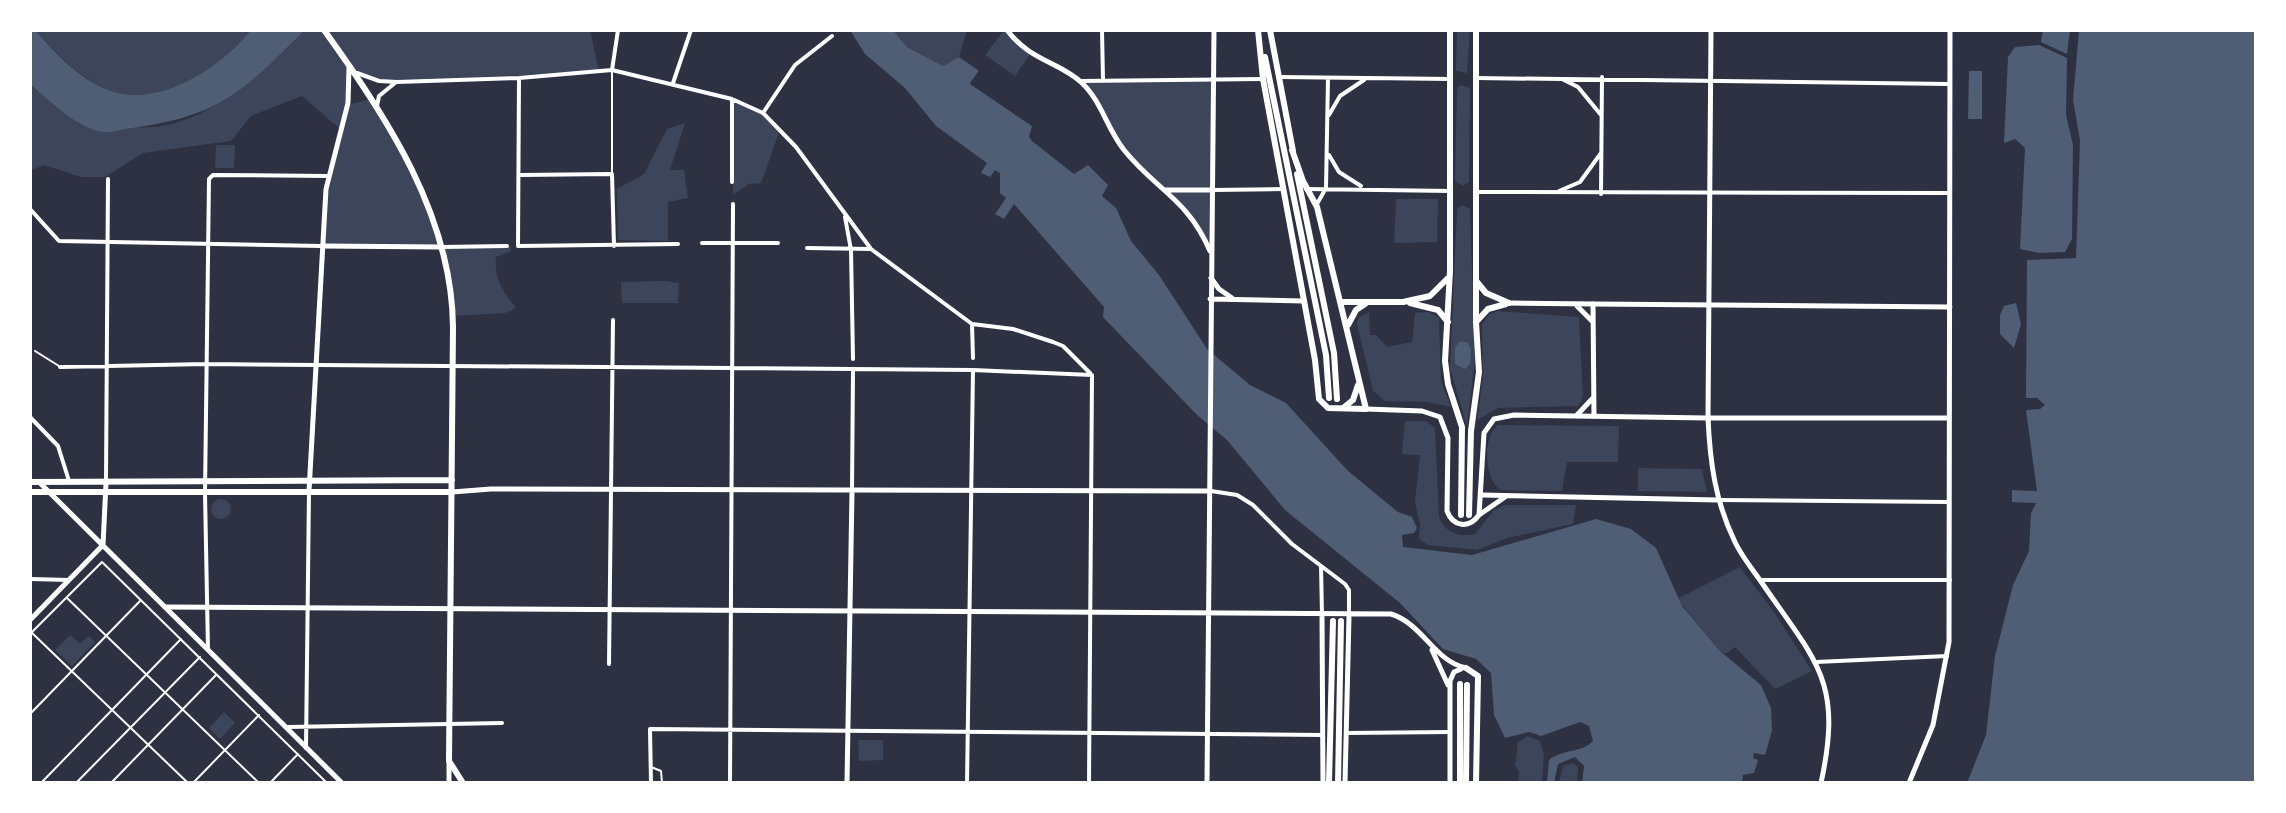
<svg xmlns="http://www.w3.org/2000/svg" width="2286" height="813" font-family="'PT Sans',sans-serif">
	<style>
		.green { fill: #3c4559 }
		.water { fill: #4f5d75 }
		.pier { fill: #2d3142 }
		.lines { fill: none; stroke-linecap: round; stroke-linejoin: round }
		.service { stroke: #fff; stroke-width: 2 }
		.minor { stroke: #fff; stroke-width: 4 }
		.tertiary { stroke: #fff; stroke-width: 5 }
		.secondary { stroke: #fff; stroke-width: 5 }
		.primary { stroke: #fff; stroke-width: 6 }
		.trunk { stroke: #fff; stroke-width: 6 }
	</style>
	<rect width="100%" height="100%" fill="#2d3142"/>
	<path class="green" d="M35 30H251C222 66 161 108 111 91 80 79 57 54 35 30Z
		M305 30H590L599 71 386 82 352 70 348 105 370 99 417 180 441 247 511 246V251L496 257C494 278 503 292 516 308L505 313 453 316 441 247 322 246 328 176 340 129 302 96 251 116 231 141 143 153 105 177H81L44 165 30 171V84C51 103 69 108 95 116 109 120 124 126 137 127 202 132 263 72 305 30Z
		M893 30H967L959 57 943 66 907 47Z
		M1004 30 1031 53 1015 76 985 55Z
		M1457 30H1470L1467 73 1456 71Z
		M1214 79 1211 254 1190 213 1121 147 1104 111 1080 81Z
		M1460 85 1470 88 1469 182 1463 186 1455 181 1457 88Z
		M732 99 763 113 780 130 761 183 749 184 733 195Z
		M685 123 670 170H684L688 198 668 202V241L618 240 617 189 644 174 667 129Z
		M216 145H235L234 168H215Z
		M1396 199H1438L1437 242 1394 243Z
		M1462 205 1470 209 1475 360 1467 426 1450 369 1457 209Z
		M664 281 679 283 678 303H622L621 282Z
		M1499 311 1579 317 1583 397 1578 406 1498 408 1477 420 1483 376 1482 325 1489 314Z
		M1369 312 1370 335H1376L1387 347 1412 342 1415 313 1428 312 1439 318 1441 382 1451 407 1427 402 1385 401 1373 391 1357 324 1358 318Z
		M1405 421H1426L1435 428 1439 517C1445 533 1459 537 1475 534L1494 510 1505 505H1576L1573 524 1507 538 1477 550 1428 545 1419 539 1420 524 1415 502 1420 455 1402 454Z
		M1498 425 1619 426 1618 462H1567L1562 491 1501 490C1484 481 1482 436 1498 425Z
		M1638 468 1702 469 1707 492 1638 491Z
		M211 509a10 10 0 1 1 20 0a10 10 0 1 1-20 0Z
		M1740 567 1774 612 1812 671 1775 689 1735 647 1726 654 1720 651 1677 599Z
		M70 635 80 644 89 636 95 642 72 666 55 650Z
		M224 712 235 723 220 739 209 728Z
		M1528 736 1540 741 1544 756 1542 783H1518L1519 772 1515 765 1518 742Z
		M858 740H883V760L859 761Z
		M1573 763 1578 767 1577 783H1559L1563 766Z"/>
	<path class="water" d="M30 30H35C56 54 80 80 111 91 161 108 222 66 251 30H305C243 91 221 116 132 128 122 129 111 133 102 132 74 126 50 101 30 84Z
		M850 30H893L907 47 943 66 959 57 979 71 970 84 1032 126 1029 137 1032 141 1074 174 1088 165 1108 185 1102 196 1116 208 1131 241 1159 275 1207 349 1250 385 1286 403 1348 471 1398 512 1412 517 1417 528 1414 533 1402 535 1403 547 1472 555 1596 519 1631 529 1656 548 1682 606 1720 651 1761 685 1771 708 1772 731 1765 755 1754 753 1753 758 1758 760 1754 773 1743 775 1742 783H1582L1584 766 1575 757 1558 764 1554 783 1547 782 1549 760C1562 749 1582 753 1593 741L1589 726 1580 722 1541 736 1529 732 1505 738 1494 715 1491 673 1476 659 1443 649 1400 603 1285 510 1227 440 1197 415 1103 317 1104 307 1014 204 1004 219 995 214 1006 198 1000 193V173L995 170 990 177 981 173 987 163 936 126 905 88 865 54Z
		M2043 30H2070L2067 54 2041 42Z
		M2079 30H2256V783H1967L1986 735 1995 656 2013 585 2029 551 2031 513 2036 503 2012 502V490L2037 491 2026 410 2040 409 2045 405 2037 398H2026L2027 260 2076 258 2080 141 2073 100Z
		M2039 45 2067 58 2066 115 2073 145 2072 239 2065 252 2039 253 2020 249 2025 148 2015 139 2004 143 2008 57 2015 47Z
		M1969 71H1982V119H1968Z
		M2016 303 2021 324 2014 348 2000 334V315L2004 306Z
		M1459 342H1467L1471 349 1470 364 1465 369 1455 364V348Z"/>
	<path class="pier" d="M981 68 982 72 976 82 1034 123 1032 126 970 83Z"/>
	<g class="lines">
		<path class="service" d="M612 71V173
			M35 351 59 366
			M67 598 259 783
			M31 632 188 783
			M30 634 102 562 327 783
			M30 714 141 600
			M651 767 661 771 662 783
			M41 783 181 639
			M76 783 200 657
			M111 783 216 675
			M193 783 259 715
			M270 783 298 754"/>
		<path class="minor" d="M1102 30 1103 80
			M612 70 618 30
			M357 73 379 81 397 82 519 78 612 70 732 99 763 113 796 147 871 249 972 324 1013 329 1053 342 1063 346 1090 373
			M1279 77 1451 79
			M519 78 518 246 678 244
			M1476 78 1949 84
			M1562 79 1578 87 1601 115
			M1080 81 1263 79
			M673 83 691 30
			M732 99V182
			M377 106 379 96 395 83
			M763 113 795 65 832 36
			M1329 115 1340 96 1364 80
			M1329 155 1339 172 1361 186
			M520 175 612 174 614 246
			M1306 189 1451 191
			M1213 190 1284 189
			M1559 191 1580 182 1601 153
			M1477 192 1950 193
			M1601 194 1602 77
			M1317 204 1326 188 1328 78
			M30 209 59 241 322 246
			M845 217 851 250 853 359
			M702 243H778
			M441 247 507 246
			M807 248 871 249
			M972 324 973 358
			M60 367 206 364 973 370 1092 375
			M30 417 58 446 69 481
			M106 480 108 179
			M852 491 853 371
			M1211 491 1237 495 1253 505 1292 544 1345 584 1349 590V614
			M1719 500 1949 502
			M1321 566 1322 615
			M30 579 69 580
			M1760 580H1950
			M208 650 205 493 209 179 213 175 328 176
			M1816 662 1947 656
			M609 664 613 320
			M288 727 502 723
			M1346 733 1450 732
			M306 748 309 491
			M651 783 650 729 1323 735
			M730 783 733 204
			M967 783 973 370
			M1089 783 1092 375"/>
		<path class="tertiary" d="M1007 30C1030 61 1060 62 1082 83 1102 102 1107 129 1124 150 1156 190 1188 199 1210 251
			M1166 190H1213
			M322 246 441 247
			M1211 278 1219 289 1232 298
			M1210 299 1304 301
			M1593 304 1950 307
			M452 492 491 489 1211 491
			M1482 495 1718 500
			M1479 515 1505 497
			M165 607 1391 614C1423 624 1434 661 1466 668
			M1322 615 1323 783
			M1432 650 1448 685
			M847 783 852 491
			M1207 783 1214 30
			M1345 783 1349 616
			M1450 783V681L1454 672 1461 669
			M1821 783C1843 681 1817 663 1762 583 1753 570 1742 557 1735 542 1715 501 1710 462 1708 418H1949
			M1909 783 1933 725 1949 642 1950 30"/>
		<path class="secondary" d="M1509 303 1593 304 1594 416
			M1577 306 1592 321
			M1366 409 1422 411 1440 417 1448 438 1447 511C1453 527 1469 529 1479 515L1484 433 1494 419 1514 415 1708 418 1711 30
			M1577 415 1592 399
			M39 482 342 783
			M309 491 326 189 348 103 349 67
			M103 545 106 483
			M30 620 103 545
			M449 762V783"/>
		<path class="primary" d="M324 30C387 117 452 216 453 327L449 761 463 783
			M1258 30 1263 79 1315 360 1319 399 1328 408 1366 409 1317 207 1303 181 1292 150
			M1270 30 1293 151
			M1265 57 1326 355 1329 398
			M1297 174 1334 353 1337 399
			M1341 302H1403
			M1348 325 1356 310 1365 304
			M1343 408 1353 400 1358 385
			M30 482 452 480
			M30 492H452
			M1329 783 1333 621
			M1338 783 1341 621"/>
		<path class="trunk" d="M1450 30V271L1445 361 1448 384 1462 427 1461 515
			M1477 282 1486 293 1509 303
			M1403 302 1430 296 1448 278
			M1410 303 1438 310 1448 322
			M1476 322 1488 309 1506 304
			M1469 515 1471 431 1479 372 1476 322V30
			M1466 668 1478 676 1476 783
			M1460 684V783
			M1466 783 1467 685"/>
	</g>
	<rect width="2286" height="813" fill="none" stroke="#ffffff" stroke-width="64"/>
</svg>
